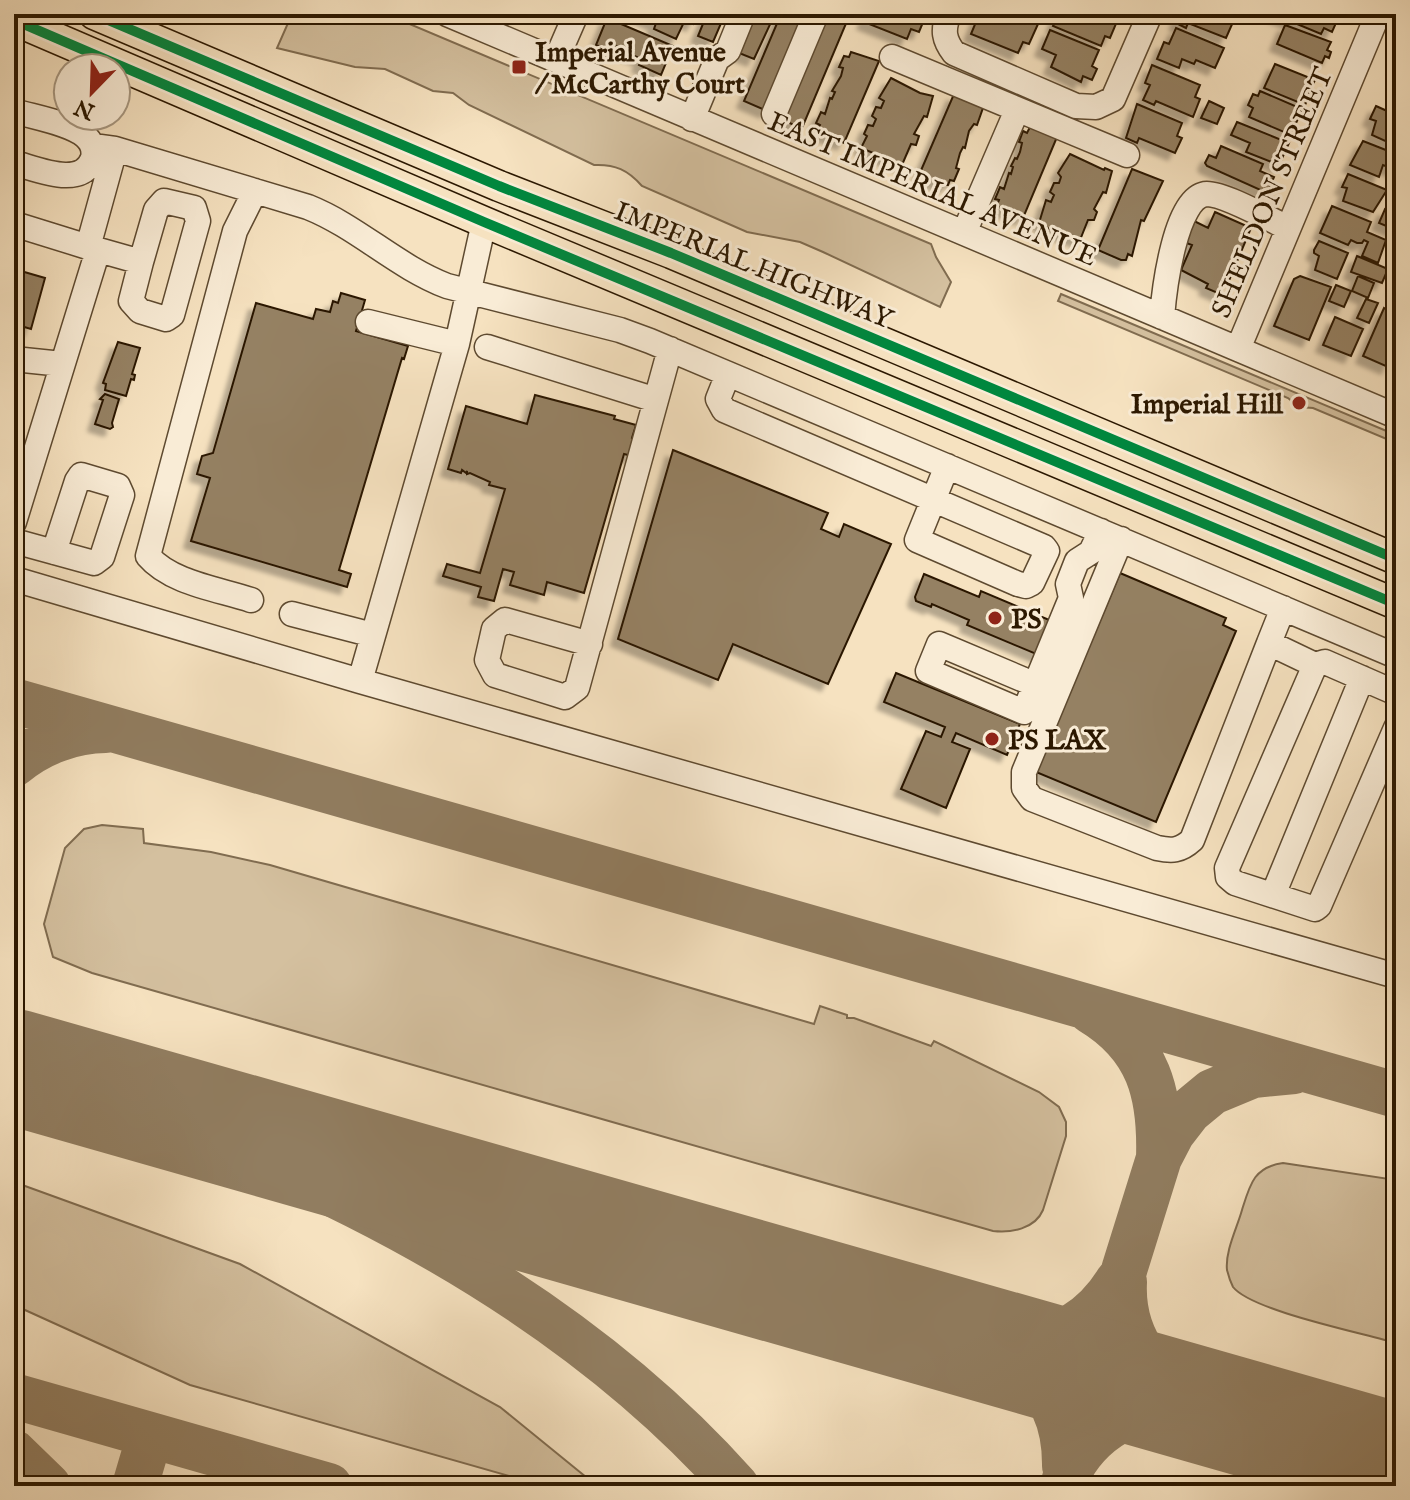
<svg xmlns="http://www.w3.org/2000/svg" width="1410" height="1500" font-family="'IM FELL English',serif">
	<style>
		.green { fill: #d4c09f; stroke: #806c50; stroke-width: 2 }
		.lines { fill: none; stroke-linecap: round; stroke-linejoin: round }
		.taxiway { stroke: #917d60; stroke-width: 46 }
		.runway { stroke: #917d60; stroke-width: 116 }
		.building { fill: #958164; stroke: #2c1800; stroke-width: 2; filter: url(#shadow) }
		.minor-casing { stroke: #5e4a30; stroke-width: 27 }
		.major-casing { stroke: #2c1800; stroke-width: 33 }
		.minor { stroke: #f9ecd6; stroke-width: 24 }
		.major { stroke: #f6e2c0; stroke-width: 30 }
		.cycleway-casing { stroke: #f9ecd6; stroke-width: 15 }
		.cycleway { stroke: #00873e; stroke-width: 10 }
		.poi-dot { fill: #8f2418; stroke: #f9ecd6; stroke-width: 3 }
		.labels { text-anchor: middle; stroke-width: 6; stroke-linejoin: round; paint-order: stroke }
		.poi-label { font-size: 28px; font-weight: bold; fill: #2c1800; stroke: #f9ecd6; text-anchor: start }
		.street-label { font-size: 28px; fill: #2c1800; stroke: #f9ecd6 }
	</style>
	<defs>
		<filter id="shadow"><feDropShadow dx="-7" dy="7" stdDeviation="2" flood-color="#0004"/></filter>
	</defs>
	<rect width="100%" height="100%" fill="#f6e2c0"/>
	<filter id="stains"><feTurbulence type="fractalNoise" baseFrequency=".0025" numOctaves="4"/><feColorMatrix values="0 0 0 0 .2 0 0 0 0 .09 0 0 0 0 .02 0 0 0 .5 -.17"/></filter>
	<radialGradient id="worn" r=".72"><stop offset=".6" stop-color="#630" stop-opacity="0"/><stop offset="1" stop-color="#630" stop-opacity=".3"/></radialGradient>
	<path class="green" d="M292 14H386L931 244 936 257 951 282 940 307 823 252 800 242 747 232 642 186C628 170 615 164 594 165L469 105 453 93 433 91 385 69 355 67 277 48Z
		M1061 294 1396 435V443L1313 408 1299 407 1288 398 1058 301Z
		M102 825 143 829 144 843 211 852 270 865 814 1024 820 1006 847 1015V1018H854L931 1046 934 1041 1039 1092 1059 1107 1066 1122V1136L1043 1210C1035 1229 1011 1233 993 1231L92 973 53 957 44 924 65 848 84 829Z
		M1283 1163 1396 1180V1343C1363 1333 1252 1311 1233 1287 1231 1283 1228 1274 1227 1270 1225 1251 1237 1228 1242 1210 1250 1184 1254 1167 1283 1163Z
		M14 1182 240 1264 500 1407 597 1486H544L190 1385 14 1305Z"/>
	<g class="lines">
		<path class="taxiway" d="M14 701 1396 1095
			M14 764C39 743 73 730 106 730
			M1091 1011C1149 1046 1161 1094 1159 1158
			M14 1061 38 1073
			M54 1078C119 1107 187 1129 252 1157 431 1234 605 1339 736 1486
			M1124 1282C1121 1340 1158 1389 1214 1404
			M898 1318C979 1346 1066 1359 1065 1466
			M977 1337C1036 1351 1085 1334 1118 1281
			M14 1396 329 1486
			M14 1453 48 1486
			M1071 1468C1096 1424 1146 1399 1196 1408L1362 1451
			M135 1486 150 1435
			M1063 1486 1125 1267 1159 1158 1172 1133 1189 1111 1212 1092 1253 1075 1294 1071"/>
		<path class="runway" d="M14 1067 1396 1461"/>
	</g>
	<path class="building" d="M636 14H698L693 24 685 20 676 39 654 29 656 23Z
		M707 14H725L713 42 698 36Z
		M755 14H773V18L754 59 739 53Z
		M781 14H810L767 111 744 101Z
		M825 14H850L802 128 779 119Z
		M868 14H923L926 15 919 32 911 29 907 39 864 22Z
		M985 14H1009L1038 24 1029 44 1023 42 1018 53 971 34 978 17 984 19Z
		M1058 14H1109L1118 19 1110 38 1105 36 1101 46 1053 26Z
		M1180 14H1229L1227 20 1233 22 1226 38 1188 23 1186 28 1176 23Z
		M1273 14H1340L1332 32 1324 28 1321 34Z
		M607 18 673 46 661 75 639 65 642 59 622 51 623 48 617 46 614 52 596 45Z
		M1285 25 1331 42 1327 50 1331 52 1329 58 1325 56 1322 63 1277 44Z
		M1176 28 1224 48 1215 68 1196 60 1194 64 1182 59 1179 68 1157 59 1164 42 1169 44Z
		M1050 30 1099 50 1092 66 1097 69 1092 80 1083 76 1081 82 1051 67 1056 55 1042 49Z
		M851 52 879 61 844 143 821 133 818 130 820 125 816 123 821 112 825 114 830 98 832 99 835 92 832 91 841 76 843 68 839 67 844 56 849 57Z
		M1275 64 1315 80 1309 93 1304 91 1303 94 1309 96 1305 105 1264 88Z
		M1152 65 1200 85 1195 97 1200 99 1193 117 1156 101 1154 105 1143 100 1150 85 1145 83Z
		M891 78 920 93 933 96 927 117 924 116 914 134 919 136 916 145 911 144 902 165 861 148 867 136 864 134 868 125 873 126 876 119 872 116 876 107 881 108 884 101 879 98Z
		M1260 91 1302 109 1291 135 1249 117 1253 108 1248 105 1253 94 1258 96Z
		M954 94 984 105 977 125 974 124 969 131 965 148 963 147 960 153 956 168 959 169 954 181 950 180 948 185H943L919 175Z
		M1209 101 1224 108 1217 124 1201 118Z
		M1137 104 1182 123 1177 136 1182 138 1175 153 1139 138 1137 143 1126 138Z
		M1376 106 1396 115V139L1394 145 1372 135 1376 121 1370 119Z
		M1237 122 1289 143 1279 165 1246 152 1250 143 1231 135Z
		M1030 127 1057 137 1023 218 1000 208 997 205 999 200 995 199 1000 187 1004 189 1009 173 1011 174 1013 167 1011 166 1015 158 1017 159 1020 152 1022 143 1019 142 1023 131 1027 133Z
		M1363 141 1396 154V170L1383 165 1379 177 1350 165Z
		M1221 146 1263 164 1260 171 1274 177 1267 193 1207 166 1205 163 1209 155 1216 158Z
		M1070 154 1104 170 1105 168 1112 171 1106 193 1103 192 1094 209 1097 212 1094 220H1088L1080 240 1053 231 1039 223 1046 200 1051 202 1054 195 1050 192 1054 183H1059L1061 177 1058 173Z
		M1132 169 1163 181 1144 221 1141 220 1132 256 1128 254 1126 260H1121L1098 250Z
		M1348 174 1387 190 1373 212 1343 201 1347 188 1342 187Z
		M1332 206 1371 222 1367 232 1386 240 1378 263 1362 256 1368 242 1364 240 1362 243H1357L1351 240 1348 245 1320 233Z
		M1385 209 1396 214V230L1379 223Z
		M1215 212 1251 228 1228 283 1225 281 1220 294 1206 288 1208 284 1181 270 1192 245 1181 241 1190 219 1208 228Z
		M1319 241 1348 253 1337 279 1315 270 1319 256 1314 253V250Z
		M1357 256 1388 269 1382 283 1351 272Z
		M14 269 45 278 31 329 14 324Z
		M1300 276 1331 287 1309 340 1274 326 1294 279Z
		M1358 276 1374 283 1368 298 1352 291Z
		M1336 285 1351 291 1344 307 1329 301Z
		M341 293 365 300 356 331 408 346 404 359 402 358 339 570 351 574 347 587 191 541 210 478 197 474 202 456 213 453 256 303 313 319 316 309 330 312 333 301 338 303Z
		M1366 299 1378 303 1369 323 1357 318Z
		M1391 307 1396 309V348L1388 367 1363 356 1384 308 1389 311Z
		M1335 317 1363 329 1351 356 1323 345Z
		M118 342 140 348 132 374 135 375 134 380 131 379 126 396 105 390 106 384 103 383Z
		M105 394 119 399 112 423 113 427 110 429 95 424 103 400 100 399Z
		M535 395 615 416 614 419 636 425 632 438 637 440 632 456 624 454 584 593 547 582 544 595 510 585 514 572 503 569 494 601 478 597 481 587 443 576 447 564 480 573 505 489 489 485 490 482 470 473 467 474V471L466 473 462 470 461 473 448 469 466 406 527 424Z
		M673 450 828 513 821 529 839 537 844 524 891 544 828 684 733 644 718 680 618 639Z
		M1120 573 1226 618 1223 625 1236 631 1156 822 1036 772Z
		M924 574 979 597 981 591 1054 622 1041 656 967 625 969 620 932 604 931 607 916 601 915 597Z
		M896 673 1020 724 1007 755 956 733 952 742 970 749 946 808 901 789 926 731 941 737 945 727 884 702Z"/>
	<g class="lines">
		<g class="minor-casing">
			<path id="minor" d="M447 14 1396 416
				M949 14C942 30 944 40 954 53L1076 106 1096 107 1113 99 1150 14
				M892 57 1127 155
				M556 60 576 14
				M14 111C33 117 70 123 85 136 91 141 95 149 93 158 82 190 35 168 14 163
				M774 114 816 14
				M692 119 717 59 728 51 743 14
				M93 146 115 149 308 207C358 227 397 267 447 286L620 330 650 341 1396 656
				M14 224 88 247 115 149
				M964 233 1017 110
				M88 247 141 262 156 210 164 201 194 208 198 221 172 315 166 319 140 311 131 301 141 262
				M1162 317C1164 292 1175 195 1207 194 1225 194 1269 219 1288 228
				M368 322 457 344
				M487 347 656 400
				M1238 349 1378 14
				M14 359 62 364
				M728 374 718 399 724 410 1044 547 1047 551 1032 583 1026 586 1018 584 917 540 947 466
				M14 522 98 250
				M1121 539 1024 772V788L1032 799 1157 848C1172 851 1180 851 1192 840L1269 643
				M14 541 94 563 102 557 122 495 118 486 81 475 77 481 54 552
				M14 579 360 681 1396 976
				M251 600C218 589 171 583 148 556L235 231 255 191
				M1283 608 1269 643 1315 665 1325 662 1396 693
				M292 614 373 635
				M590 644 505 620 494 629 487 660 495 675 565 697 577 688 670 349
				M1315 665 1227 868 1228 877 1235 883 1315 909 1319 906 1396 728
				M360 681 457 344 484 222
				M1036 685 939 644 928 671 1024 712 1071 598 1068 584 1077 561 1091 552 1101 531
				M1273 895 1362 678"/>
		</g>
		<g class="major-casing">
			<path id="major" d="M94 14 499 186 671 253 1396 559
				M14 20 484 222 1396 604"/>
		</g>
		<use href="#minor" class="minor"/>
		<use href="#major" class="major"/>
		<g class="cycleway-casing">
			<path id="cycleway" d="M94 14 499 186 671 253 1396 559
				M14 20 484 222 1396 604"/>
		</g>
		<use href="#cycleway" class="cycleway"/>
	</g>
	<g class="poi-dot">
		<rect x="511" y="59" width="16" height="16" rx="4"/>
		<circle cx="1299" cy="403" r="8"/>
		<circle cx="995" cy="618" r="8"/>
		<circle cx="992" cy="739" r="8"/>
	</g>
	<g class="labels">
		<g class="poi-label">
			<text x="535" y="61">Imperial Avenue<tspan x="535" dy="32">/ McCarthy Court</tspan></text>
			<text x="1283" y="413" text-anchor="end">Imperial Hill</text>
			<text x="1011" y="628">PS</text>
			<text x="1008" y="749">PS LAX</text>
		</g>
		<g class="street-label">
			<text transform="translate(933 188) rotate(23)" y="10">EAST IMPERIAL AVENUE</text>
			<text transform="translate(1271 192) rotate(-67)" y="10">SHELDON STREET</text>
			<text transform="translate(754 264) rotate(22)" y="10">IMPERIAL HIGHWAY</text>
		</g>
	</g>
	<rect width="1410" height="1500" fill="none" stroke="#f6e2c0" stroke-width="48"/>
	<rect x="16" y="16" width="1378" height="1468" fill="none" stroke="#2c1800" stroke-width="4"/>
	<rect x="24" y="24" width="1362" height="1452" fill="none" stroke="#2c1800" stroke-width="2"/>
	<g transform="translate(92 92) rotate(203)"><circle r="38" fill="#f9ecd6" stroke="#a79780" stroke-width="2"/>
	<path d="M0-6L14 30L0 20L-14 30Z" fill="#8f2418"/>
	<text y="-12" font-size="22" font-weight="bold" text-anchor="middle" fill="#2c1800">N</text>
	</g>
	<rect width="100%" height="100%" filter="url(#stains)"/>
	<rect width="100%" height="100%" fill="url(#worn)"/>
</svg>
